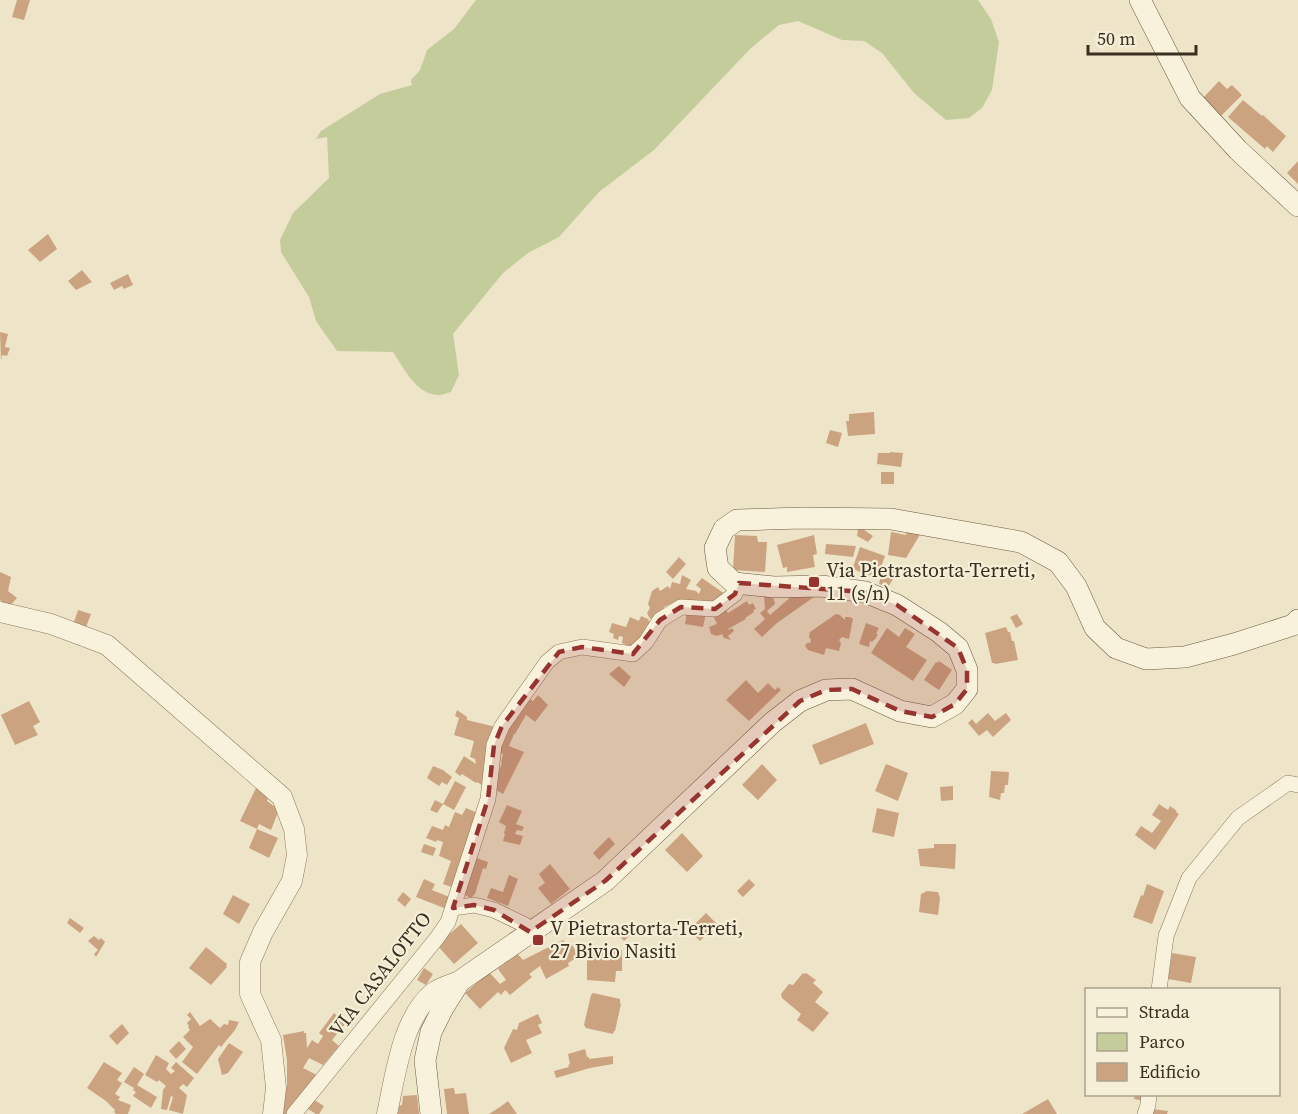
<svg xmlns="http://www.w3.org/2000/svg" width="1298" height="1114" font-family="'Source Serif 4',serif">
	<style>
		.green { fill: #c4cc9c }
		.building { fill: #cba380 }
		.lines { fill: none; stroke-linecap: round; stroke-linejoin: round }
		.minor-casing { stroke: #8a785e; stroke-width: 16 }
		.tertiary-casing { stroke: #8a785e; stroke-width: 21 }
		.secondary-casing { stroke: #6c5941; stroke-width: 22 }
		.minor { stroke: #f8f2dc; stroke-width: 15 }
		.tertiary { stroke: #f8f2dc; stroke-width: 20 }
		.secondary { stroke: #f8f2dc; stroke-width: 21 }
		.marked { fill: #98342f; fill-opacity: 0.2; stroke: #98342f; stroke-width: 4.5; stroke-dasharray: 12 8; stroke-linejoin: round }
		.poi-dot { fill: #98342f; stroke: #f5efd8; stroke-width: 2 }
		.labels { text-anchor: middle; stroke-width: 4.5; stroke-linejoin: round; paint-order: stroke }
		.poi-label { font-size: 20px; fill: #3b2f21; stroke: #f5efd8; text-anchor: start }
		.street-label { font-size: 20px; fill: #3b2f21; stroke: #f5efd8 }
	</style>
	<rect width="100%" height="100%" fill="#eee5c9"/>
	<path class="green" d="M476 0H978L991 19 999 42 992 90 982 108 969 118 946 120 914 93 882 53 864 41 842 40 798 21 779 25 751 48 654 150 599 192 559 237 528 253 503 273 453 334 459 375 451 392C446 393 441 396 437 395 415 393 404 368 393 352L337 351 316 321 309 297 281 252 280 240 293 213 329 178 327 137 316 139 321 131 380 94 412 85 411 80 420 70 427 50 454 29Z"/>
	<path class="building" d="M17 0H30L24 20 12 17Z
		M1219 81 1227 89 1232 85 1242 95 1220 117 1202 99Z
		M1243 100 1262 116 1263 115 1286 136 1273 152 1267 146 1265 149 1228 117Z
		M1298 161V184L1287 173Z
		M48 234 57 249 40 262 28 250Z
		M82 270 92 282 76 290 68 281Z
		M128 274 133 285 124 289 122 286 114 290 110 283Z
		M0 332 8 334 5 347 10 348 7 356 2 355 1 361Z
		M874 412 875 434 848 436 846 421H849V414Z
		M830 430 842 433 838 447 826 443Z
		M890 452 903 453 901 467 877 464 878 453H890Z
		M881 472H894V484H881Z
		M858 529H863L873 536 868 542 857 536Z
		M907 530 921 533 906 558 888 555 891 532 906 535Z
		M735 535 757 536 758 542H767L765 572 733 570Z
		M814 535 817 554 813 555 815 567 787 572V567L783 568 777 545Z
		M826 544 856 546 853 557 825 554Z
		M860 547 885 556 877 578 853 569 854 568 853 567Z
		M679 557 686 564 673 579 666 572Z
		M890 566 899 570 888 587 879 584 881 576H883L886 569 889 570Z
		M0 572 11 577 8 591 17 598 9 607 0 600Z
		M682 575 691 580 686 589 696 591 699 594 701 589 696 585 702 578 725 594 719 603 674 605 673 603 664 607 665 610 650 619 647 613 650 608 648 604 652 591 658 587 660 591 668 586 670 589 672 582 680 584Z
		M813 594 814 597 777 623 762 637 754 629 765 619 760 613 765 609 764 597 773 596 775 604 767 611 770 615 793 595Z
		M747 601 749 605 753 603 756 609 753 610 754 612 745 618 746 619 728 629 729 630 732 628 734 631 728 636 731 640 724 638 722 634 717 636 711 634 709 627 717 624 713 616 725 609 728 613Z
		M78 610 91 614 86 627 74 622Z
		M687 611 706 613 703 627 685 624Z
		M836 614 840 615 845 620V617H850L853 619 849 639 842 637 839 640 841 643 839 651 826 648 824 655 808 650 805 646 807 643H810L811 640 809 637 810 632Z
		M1017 614 1023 624 1016 628 1010 617Z
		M641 616 648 619 650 623 649 625H647L644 633H643L640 642 634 647 624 646 625 644 622 643 623 637 619 636 618 640 613 638 614 634 609 632 612 623 626 627 630 617 639 621Z
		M866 623 879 628 876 634H878L876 638 872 642 870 641 869 647 859 644Z
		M1006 627 1008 632H1010L1012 641H1014L1018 660 995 664 994 663H992L985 633Z
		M887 628 899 637 905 628 915 634 906 647 927 660 913 681 871 653Z
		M939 661 952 670 939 690 924 680 936 662 937 663Z
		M619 666 631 677 624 687 609 674Z
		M746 680 758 693 768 683 775 690 778 687 781 690 749 721 726 700Z
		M524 695 533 701 538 695 548 705 535 722 526 715 515 734H514L509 746 524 752 503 794 492 788 502 763 501 762 503 754 495 752Z
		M29 701 40 722 33 726 38 735 15 745 1 715Z
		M457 710 467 717V720L496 727 483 768 488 771 482 785 477 782 476 783 462 774 460 776 455 772 464 756 476 764 475 759 470 757 474 741 454 735 459 718 455 716Z
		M988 713 995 721 1006 713 1011 720 993 737 987 730 979 736 968 723 972 719 976 724Z
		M866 723 874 744 820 765 812 745Z
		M762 764 777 780 758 800 742 785Z
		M886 764 908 773 898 801 875 791Z
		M433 766 443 770 452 777 447 785 442 782 439 786 427 778Z
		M991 771 1009 772 1008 785H1005L1004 793H1001L1000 800 989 797Z
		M455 781 466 787 454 810 443 804Z
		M257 786 261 788 268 799 267 801 279 810 271 830 259 824 257 829 240 821Z
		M953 786V800L941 801 940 787Z
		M435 800 443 804 437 813 430 810Z
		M1159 804 1168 810 1170 806 1177 811 1176 812 1179 814 1155 850 1135 835 1141 826 1152 833 1161 821 1152 815Z
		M507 805 522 811 516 824 524 827 522 831 517 830 515 834 523 836 520 845 503 841 505 834 504 833 506 826 499 822Z
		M466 808 478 813 454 888 443 884 451 861 439 856 443 842 437 840 436 842 426 838 432 826 443 830 445 825 449 827 455 812 462 815Z
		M877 808 899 813 894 837 872 832Z
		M257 829 278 838 269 858 249 848Z
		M682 833 703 856 687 872 665 850Z
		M609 837 615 844 599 860 593 853Z
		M424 844 436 848 433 856 421 852Z
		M934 844H956L955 869 920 866 918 849 934 848Z
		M471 856 488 862 486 869 483 868 475 894 471 898 461 893Z
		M550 864 570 889 551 904 538 888 545 883 539 874Z
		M509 875 518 879 508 906 487 898 491 888 503 892Z
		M424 879 435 884 432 890 452 898 449 910 416 897Z
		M749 879 755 885 743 897 737 891Z
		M1147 884 1164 891 1152 924 1133 917 1141 895 1143 896Z
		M927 891 938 892 940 898 938 915 919 912 921 894Z
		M403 892 411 899 405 907 397 900Z
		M233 895 250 904 239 924 223 914Z
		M706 913 717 924 700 941 689 930Z
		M70 918 84 928 80 933 67 923Z
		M461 924 478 943 454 964 437 945Z
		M624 926 631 934 624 941 617 933Z
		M94 936 99 940 101 938 105 942 96 957 94 954 98 950 88 941Z
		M563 940 567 944 569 943 573 946 578 957 568 963 569 966 546 979 540 966 529 974 532 977 510 995 505 990 501 995 498 992 480 1009 465 993 489 972 500 984 506 980 498 969 518 954 523 960Z
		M206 947 227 964 226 966 227 967 211 985 189 968Z
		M587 948 622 950V971H616L615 982 587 980Z
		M1172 953 1196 957 1191 983 1168 979Z
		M424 968 433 974 426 985 417 980Z
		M803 973 805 974 806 973 816 980 813 983 823 992 815 1002 829 1013 813 1032 797 1020 801 1014 782 998 781 994 789 984 793 985Z
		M593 993 620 999V1003L621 1004 615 1031H614L613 1034 586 1028 584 1025 591 995Z
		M190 1012 200 1026 210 1019 220 1028 224 1024 228 1025 229 1020 239 1022 235 1030 221 1047 219 1045 197 1074 182 1062 193 1047 183 1037 190 1030 188 1027 189 1026 187 1023 191 1019 187 1015Z
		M334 1013 346 1023 332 1040 339 1046 323 1065 309 1058 303 1068 317 1075 287 1114H282L284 1086 287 1087V1060L283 1035 304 1031V1033H306L307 1048 312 1040 318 1044 323 1036 319 1033Z
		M538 1014 542 1023 538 1025 542 1033 526 1040 532 1053 511 1063 504 1048 513 1029 517 1030 519 1023Z
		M122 1024 129 1033 117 1045 109 1036Z
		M179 1041 186 1049 176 1059 169 1051Z
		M229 1043 243 1052 228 1073 222 1075 218 1059Z
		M585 1049 587 1057H589V1059L613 1056V1064L590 1068 556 1078 554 1071 569 1067 568 1065 570 1064 568 1054Z
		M156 1055 169 1063 166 1069 171 1074 175 1071 171 1068 176 1062 194 1078 187 1087 183 1084 179 1088 187 1095 183 1114 169 1110 173 1097 171 1096 167 1110 161 1109 163 1090 166 1086 159 1080 157 1082 145 1075Z
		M104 1062 122 1073 117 1080 122 1083 115 1094 120 1097 118 1100 131 1105 128 1114H116L114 1112 115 1110 106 1101 87 1088Z
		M134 1067 144 1074 137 1085 157 1097 151 1108 133 1096 136 1092 133 1090 134 1088 124 1082Z
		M454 1088 455 1094 466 1093 469 1114H447L444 1089Z
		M417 1095 419 1114H398L399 1106 402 1105 403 1096Z
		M1135 1095H1147L1146 1101 1134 1099Z
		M311 1098 324 1106 319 1114H316L305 1107Z
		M1048 1099 1057 1114H1022Z
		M508 1101 517 1114H489L500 1107Z
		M1152 1109 1168 1111 1167 1114H1152Z"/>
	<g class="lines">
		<g class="minor-casing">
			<path id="minor" d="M453 908 474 905 494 910 525 925 530 932
				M1159 990 1166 936 1189 878 1238 818 1288 783 1298 785
				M294 1114 437 938 448 922 488 799 494 745 502 726 547 662 559 652 582 647 633 654 646 642 660 620 681 607 715 609 735 594 739 583
				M1145 1114 1148 1105 1149 1094"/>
		</g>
		<g class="tertiary-casing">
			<path id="tertiary" d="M0 612 51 624 107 645 282 797 294 829 297 855 292 881 263 932 250 962V994L271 1040 276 1088 273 1114
				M387 1114C395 1077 402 1017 434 992 441 987 452 984 460 981"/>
		</g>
		<g class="secondary-casing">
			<path id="secondary" d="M1140 0 1190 98 1238 150 1298 206
				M431 1114 425 1060 431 1032 443 1008 460 981 605 881 773 722 800 701 826 690 852 689 900 711 932 717 955 704 967 689V670L958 648 939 632 897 605 865 592 821 586 774 587 734 583 718 568 715 548 724 529 737 520 803 518 891 519 1021 542 1058 562 1076 586 1095 628 1116 648 1146 659 1185 657 1234 644 1293 625 1298 620"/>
		</g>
		<use href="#minor" class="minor"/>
		<use href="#tertiary" class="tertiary"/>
		<use href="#secondary" class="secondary"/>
	</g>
	<path class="marked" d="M739 583 865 592 897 605 958 648 967 670V689L955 704 932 717 900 711 852 689 826 690 800 701 605 881 530 932 494 910 474 905 453 908 488 799 494 745 502 726 559 652 582 647 633 654 660 620 681 607 715 609 735 594Z"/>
	<g class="poi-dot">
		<rect x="808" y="576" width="12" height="12" rx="3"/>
		<rect x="532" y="934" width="12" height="12" rx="3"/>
	</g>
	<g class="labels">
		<g class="poi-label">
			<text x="826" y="577">Via Pietrastorta-Terreti,<tspan x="826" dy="23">11 (s/n)</tspan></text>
			<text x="550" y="935">V Pietrastorta-Terreti,<tspan x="550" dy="23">27 Bivio Nasiti</tspan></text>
		</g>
		<g class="street-label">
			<text transform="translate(380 974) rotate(-52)" y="7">VIA CASALOTTO</text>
		</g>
	</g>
	<rect x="1085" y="988" width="195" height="108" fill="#f5efd8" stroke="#aba28f" stroke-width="1.5"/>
	<rect x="1097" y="1008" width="30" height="9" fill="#f8f2dc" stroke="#aba28f" stroke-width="1.5"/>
	<text x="1139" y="1018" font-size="18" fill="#3b2f21">Strada</text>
	<rect x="1097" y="1033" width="30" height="18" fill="#c4cc9c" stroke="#aba28f" stroke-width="1.5"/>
	<text x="1139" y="1048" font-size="18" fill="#3b2f21">Parco</text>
	<rect x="1097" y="1063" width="30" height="18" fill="#cba380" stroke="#aba28f" stroke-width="1.5"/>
	<text x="1139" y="1078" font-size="18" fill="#3b2f21">Edificio</text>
	<path d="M1088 45v9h108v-9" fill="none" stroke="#3b2f21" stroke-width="3"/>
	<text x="1097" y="45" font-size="18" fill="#3b2f21" stroke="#f5efd8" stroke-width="4.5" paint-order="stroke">50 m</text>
</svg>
